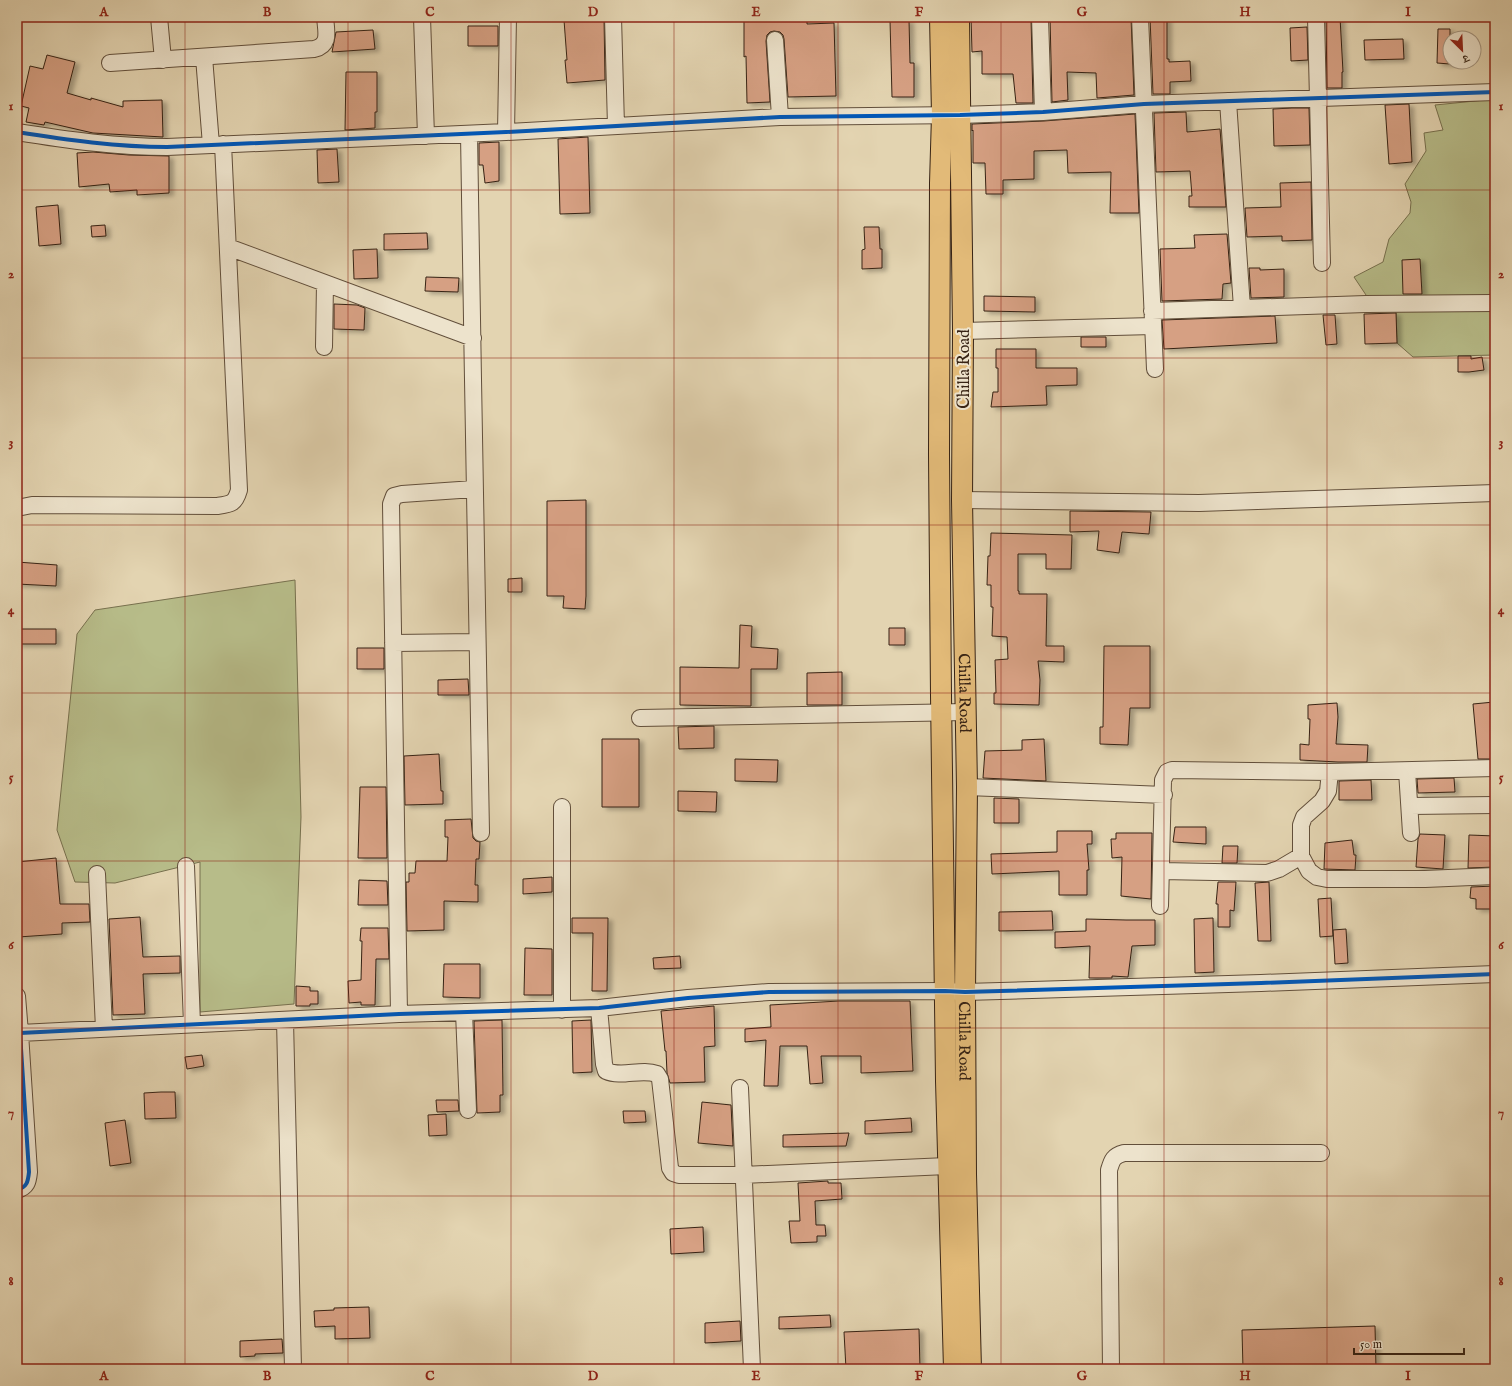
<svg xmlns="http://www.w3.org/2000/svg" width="1512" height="1386" font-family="'IM FELL English','Noto Serif Devanagari',serif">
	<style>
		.green { fill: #b7bc89; stroke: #77704e }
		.building { fill: #d6a083; stroke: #372314; filter: url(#shadow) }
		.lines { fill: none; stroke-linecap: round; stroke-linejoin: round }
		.minor-casing { stroke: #624f3b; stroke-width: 18 }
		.major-casing { stroke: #372314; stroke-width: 22 }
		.minor { stroke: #ede3cc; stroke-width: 16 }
		.major { stroke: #e2ba78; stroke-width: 20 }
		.cycleway-casing { stroke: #ede3cc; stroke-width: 6 }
		.cycleway { stroke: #0057b8; stroke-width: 4 }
		.grid { fill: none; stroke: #8f2418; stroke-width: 1; stroke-opacity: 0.55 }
		.labels { text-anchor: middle; stroke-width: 4; stroke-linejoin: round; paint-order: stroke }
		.street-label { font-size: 16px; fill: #372314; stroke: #ede3cc }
		.neatline { fill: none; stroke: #8f2418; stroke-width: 1.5 }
		.grid-label { font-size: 13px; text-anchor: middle; font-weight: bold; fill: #8f2418 }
	</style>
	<defs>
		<filter id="shadow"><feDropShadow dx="4.5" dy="2.5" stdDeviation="2" flood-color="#0004"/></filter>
	</defs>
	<rect width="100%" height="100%" fill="#e3d4b1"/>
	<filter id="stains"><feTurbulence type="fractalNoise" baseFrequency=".005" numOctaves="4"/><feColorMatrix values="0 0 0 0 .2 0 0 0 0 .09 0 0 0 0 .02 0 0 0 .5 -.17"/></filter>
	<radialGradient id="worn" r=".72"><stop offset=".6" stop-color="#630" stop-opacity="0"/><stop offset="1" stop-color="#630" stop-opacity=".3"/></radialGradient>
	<path class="green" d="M1495 99V355L1413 357 1397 343 1396 310H1376L1354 277 1383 262 1389 239 1410 213 1411 202 1405 184 1426 151 1424 133 1443 130 1435 105Z
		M295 580 301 817 294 1004 200 1012V862L115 883 75 882 57 830 77 634 95 610Z"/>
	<path class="building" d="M604 17 605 80 567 83 565 60H567L564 20Z
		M971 17H1031L1033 103H1016L1013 74H982V51L972 52Z
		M1050 17H1131L1134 95 1097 98 1096 73 1067 72 1068 100 1052 102Z
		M1150 17H1167V59H1169V62L1190 61 1191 81 1170 82V94H1153Z
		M1326 17H1340L1343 72H1342V88H1327Z
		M780 20 807 21V24L834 23 836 96 788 97 784 39 783 35 780 32 774 31 770 32 767 35 766 41 770 102 747 103 746 56 744 57V21Z
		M890 20H909L910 63H914V97H892Z
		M468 26H498V46H468Z
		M1307 27 1308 60 1291 61 1290 28Z
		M1438 29H1450V64L1437 63Z
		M373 30 375 49 332 52 336 32Z
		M1403 39 1404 59 1365 60 1364 40Z
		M47 55 75 62 67 93 91 100V98L123 107V101L162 100 163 137 93 133 45 122 44 125 26 122 29 108 21 106 30 66 43 69Z
		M346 72H377V112H375V128L345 130Z
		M1409 104 1412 162 1389 164 1385 105Z
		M1292 108H1309L1310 145 1274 146 1273 109Z
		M1186 112 1187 132 1220 129 1226 207H1189V196H1192L1190 171 1156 172 1154 113Z
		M1135 114 1139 213H1110L1111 172 1068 173 1067 150 1034 151V179L1003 180V194H986L985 163H973V130L972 131V124L1044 121Z
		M588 137 590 213 560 214 558 139Z
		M499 142V181L485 183 483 165H479V143Z
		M337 149 339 182 318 183 317 150Z
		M93 152 129 155 169 156V193L137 195V190L110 192 109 184 79 187 77 153Z
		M1311 182 1312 240 1282 241V236L1247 237 1245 208 1281 207 1280 183Z
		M58 205 61 244 39 246 36 207Z
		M105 225 106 236 92 237 91 226Z
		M864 227H879L880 249H882V268L862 269V250L865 249Z
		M427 233 428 249 384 250V234Z
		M1227 234 1231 283 1223 284 1222 299 1162 301 1160 249 1195 248 1194 235Z
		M377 249 378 278 354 279 353 250Z
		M1420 259 1422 294H1403L1402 260Z
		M1249 268H1260V270L1284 269V297L1251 298Z
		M426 277 459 278 458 292 425 291Z
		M984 296 1035 297V312L984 311Z
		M334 304 357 305 365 308 364 330 334 329Z
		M1396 313 1397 343 1365 344 1364 314Z
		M1323 315H1335L1337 344 1326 345Z
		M1275 316 1277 343 1164 349 1162 320Z
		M1081 337H1106V347H1081Z
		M996 349H1036V368H1077V385L1046 386 1047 405 991 407 993 392H998V368H996Z
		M1458 356H1471V359L1482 357 1484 370 1469 372H1458Z
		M586 500V596L585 609 563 608 564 596H547V501Z
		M1070 511 1151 512 1149 534 1122 532 1119 553 1097 550 1099 531 1070 532Z
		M991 533 1072 535 1071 569H1046V554H1018V591H1019V594H1047L1046 646H1064V662L1038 661 1040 680 1039 705 994 704V693H996L995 660 1008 659 1007 637 992 636 993 607H991V585H987L988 556H990Z
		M17 562 57 565 56 586 17 584Z
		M522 578V592H508V579Z
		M740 625 752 626 751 647 778 649 777 669H751V706L680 705V667L739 668Z
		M889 628H905V645H889Z
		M17 629H56V644H17Z
		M1104 646H1150V708H1130L1128 745 1100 744V727H1103Z
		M357 648H384V669H357Z
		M842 672V705H807V673Z
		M468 679 469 695H438V680Z
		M1494 702 1495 723H1492L1495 751H1491L1492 759H1478L1473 704Z
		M1337 703 1338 717 1336 744 1368 745 1367 762H1338L1300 760V744L1309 745 1310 719H1308V705Z
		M714 726V748L679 749 678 727Z
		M602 739H639V807H602Z
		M1044 739 1046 781 983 778 985 751 1022 750V740Z
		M439 754 441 791H443V804L405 805 404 756Z
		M735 759 778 760 777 782 735 781Z
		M1454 778 1455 792 1418 793 1417 779Z
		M1371 780 1372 800H1339V781Z
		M360 787H386L387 858H358Z
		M678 791 717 792 716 812 678 811Z
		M994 798 1019 799V823H994Z
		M471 819 473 838 476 841 480 842 479 859H476L475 885H478V902L444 901V930L407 931 406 882H409V873H415L416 861H447L448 837H445V820Z
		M1175 827H1206V844L1173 842Z
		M1057 831H1092V844H1087L1089 870H1087V895H1059V871L992 874 991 854 1057 852Z
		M1116 833H1152L1151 899 1121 896 1122 857 1112 858 1111 839H1116Z
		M1420 834 1445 835 1443 869 1416 867 1418 839Z
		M1469 835 1495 836V867L1468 868Z
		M1352 840 1354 855H1356L1355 870 1324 869 1325 843Z
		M1223 846H1238L1237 863H1222Z
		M56 858 60 904H89L90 922 62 923V934L18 937 17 862Z
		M552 877V892L523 894V879Z
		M359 880 387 881 388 905H358Z
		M1218 882H1236L1234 911 1230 910V927H1218V904H1216Z
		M1269 882 1271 941H1258L1255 883Z
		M1495 886V909H1476V899L1470 898 1471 887Z
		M1331 898 1333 936 1320 937 1318 899Z
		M1052 911 1053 930 999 931V912Z
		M140 917 143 957 180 956V973L143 974 145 1014 113 1015 109 919Z
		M572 918H608L607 991H592L593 933H572Z
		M1213 918 1214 972 1195 973 1194 919Z
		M1086 919 1126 920H1155V945L1132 946 1128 977 1112 976V978H1089L1090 946 1055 948V932L1086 931Z
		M361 928H388L389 959H376L375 1005H361V1002L349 1003 348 981 361 980 362 941H360Z
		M1346 929 1348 963 1335 964 1333 930Z
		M525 948 552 949V995H524Z
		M680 956 681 968 654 969 653 958Z
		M444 964H480V998L443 997Z
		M296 986 310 987V991H318V1004H310V1006H296Z
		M839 1001H910L913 1071 861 1073V1056H821L823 1083 810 1084 807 1046H780L778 1086H764L766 1040 745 1042V1029L771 1027 770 1005Z
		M714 1006 715 1046 704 1047 705 1082 670 1083 667 1073 666 1051H665L661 1011Z
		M502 1020 503 1095H500V1112L477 1113 474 1021Z
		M591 1020 592 1072 573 1073 572 1021Z
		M202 1055 204 1066 187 1069 185 1057Z
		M161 1092H175L176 1118 145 1119 144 1093Z
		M436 1100H458L459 1111 437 1112Z
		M702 1102 731 1105 733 1146 698 1143Z
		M623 1111H645L646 1122 624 1123Z
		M446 1114 447 1135 429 1136 428 1115Z
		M911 1118 912 1132 865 1134V1121Z
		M125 1120 131 1163 110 1166 105 1123Z
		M849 1133 846 1146 783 1147V1135Z
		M828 1181V1183H841L842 1199 815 1201 816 1225H825L826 1236H817V1242L791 1243 789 1221H800L798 1183Z
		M703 1227 704 1252 671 1254 670 1229Z
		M369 1307 370 1338 335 1339V1326L315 1327 314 1311 334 1310V1308Z
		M830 1315 831 1327 779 1329V1317Z
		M740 1321 741 1341 705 1343V1323Z
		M1375 1326 1376 1369H1243L1242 1330Z
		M919 1329 920 1369H846L844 1332Z
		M282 1339 283 1353 255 1354V1356L240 1357V1341Z"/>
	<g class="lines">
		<g class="minor-casing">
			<path id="minor" d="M159 17 163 60
				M422 17 426 136
				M613 17 616 126
				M1040 17 1043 112
				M1140 17 1155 369
				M1316 17 1322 263
				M775 40 780 117
				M204 57 211 145
				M110 63 314 49C331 45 326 31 325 17
				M1228 101 1242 308
				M17 132C67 140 117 147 167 147L506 132 780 117 960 115 1043 112 1144 104 1495 92
				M506 132 508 17
				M469 134C473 367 476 600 481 833
				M228 247 473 338
				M1152 311 1366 304 1493 303
				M963 331 1153 326
				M324 347 325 283
				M962 500 1199 503 1495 493
				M17 508 32 505 217 506C231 504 235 504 239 490L223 144
				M393 643 477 642
				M640 718 966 712
				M1407 771 1411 833
				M1330 772 1328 791 1322 801 1304 817 1301 825V856L1309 871 1317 877 1327 879H1425L1495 876
				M967 787 1164 795
				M1410 806 1495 805
				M562 807V1010
				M186 866 192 1024
				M1161 871 1267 873 1279 869 1301 856
				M97 874 104 1029
				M1160 906 1163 780 1167 772 1172 770 1330 772 1495 768
				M17 996 20 1033
				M599 1008 604 1064 606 1071C622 1078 641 1068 657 1074L660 1079 670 1168 673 1173 679 1175H743L947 1166
				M464 1012 468 1110
				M399 1014 391 504 394 496 402 494 474 489
				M285 1020 293 1369
				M740 1088 752 1369
				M17 1190C27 1187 28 1182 29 1172L20 1033 399 1014 599 1008 688 998 769 992 945 991 965 992 1261 983 1495 974
				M1111 1369 1109 1170C1112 1160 1113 1156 1124 1153H1321"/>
		</g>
		<g class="major-casing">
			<g id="major">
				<path d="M940 17 942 115 940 183 939 455 941 695 946 1081 954 1369"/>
				<path id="s1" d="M959 17 963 331 962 500 967 787 965 992 966 1174 971 1369"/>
			</g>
		</g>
		<use href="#minor" class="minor"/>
		<use href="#major" class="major"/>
		<g class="cycleway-casing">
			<path id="cycleway" d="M17 132C67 140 117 147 167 147L506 132 780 117 960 115 1043 112 1144 104 1495 92
				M17 1190C27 1187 28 1182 29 1172L20 1033 399 1014 599 1008 688 998 769 992 945 991 965 992 1261 983 1495 974"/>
		</g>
		<use href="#cycleway" class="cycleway"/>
	</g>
	<path class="grid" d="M185 17V1369M348 17V1369M511 17V1369M674 17V1369M838 17V1369M1001 17V1369M1164 17V1369M1327 17V1369M17 190H1495M17 358H1495M17 525H1495M17 693H1495M17 861H1495M17 1028H1495M17 1196H1495"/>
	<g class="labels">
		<g class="street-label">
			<text transform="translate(963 369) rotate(-90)" y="6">Chilla Road</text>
			<text dy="6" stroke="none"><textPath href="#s1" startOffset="676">Chilla Road</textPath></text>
			<text dy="6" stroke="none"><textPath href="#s1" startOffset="1024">Chilla Road</textPath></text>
		</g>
	</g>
	<rect width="1512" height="1386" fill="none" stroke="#e3d4b1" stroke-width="44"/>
	<g transform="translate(1462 50) rotate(156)"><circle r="19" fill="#ede3cc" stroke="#a49682"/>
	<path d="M0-3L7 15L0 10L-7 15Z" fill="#8f2418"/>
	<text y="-6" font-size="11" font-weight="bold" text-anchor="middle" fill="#372314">उ</text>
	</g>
	<path d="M1354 1348v6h110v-6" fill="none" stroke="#372314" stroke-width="2"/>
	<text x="1360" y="1348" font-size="12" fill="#372314" stroke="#ede3cc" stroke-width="3" paint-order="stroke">50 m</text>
	<rect x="22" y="22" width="1468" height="1342" class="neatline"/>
	<g class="grid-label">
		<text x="104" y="16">A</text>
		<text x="267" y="16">B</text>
		<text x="430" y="16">C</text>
		<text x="593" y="16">D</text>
		<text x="756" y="16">E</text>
		<text x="919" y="16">F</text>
		<text x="1082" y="16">G</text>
		<text x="1245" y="16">H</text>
		<text x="1408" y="16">I</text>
		<text x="11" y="110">1</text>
		<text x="1501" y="110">1</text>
		<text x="11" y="278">2</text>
		<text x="1501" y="278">2</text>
		<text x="11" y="446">3</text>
		<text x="1501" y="446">3</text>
		<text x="11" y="614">4</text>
		<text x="1501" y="614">4</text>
		<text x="11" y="781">5</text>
		<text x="1501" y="781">5</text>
		<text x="11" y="949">6</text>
		<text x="1501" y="949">6</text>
		<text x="11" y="1117">7</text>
		<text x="1501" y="1117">7</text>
		<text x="11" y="1285">8</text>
		<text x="1501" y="1285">8</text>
		<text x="104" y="1380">A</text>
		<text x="267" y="1380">B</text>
		<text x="430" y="1380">C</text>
		<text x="593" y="1380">D</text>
		<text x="756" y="1380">E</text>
		<text x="919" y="1380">F</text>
		<text x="1082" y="1380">G</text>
		<text x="1245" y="1380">H</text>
		<text x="1408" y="1380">I</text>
	</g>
	<rect width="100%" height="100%" filter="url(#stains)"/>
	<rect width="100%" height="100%" fill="url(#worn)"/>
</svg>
